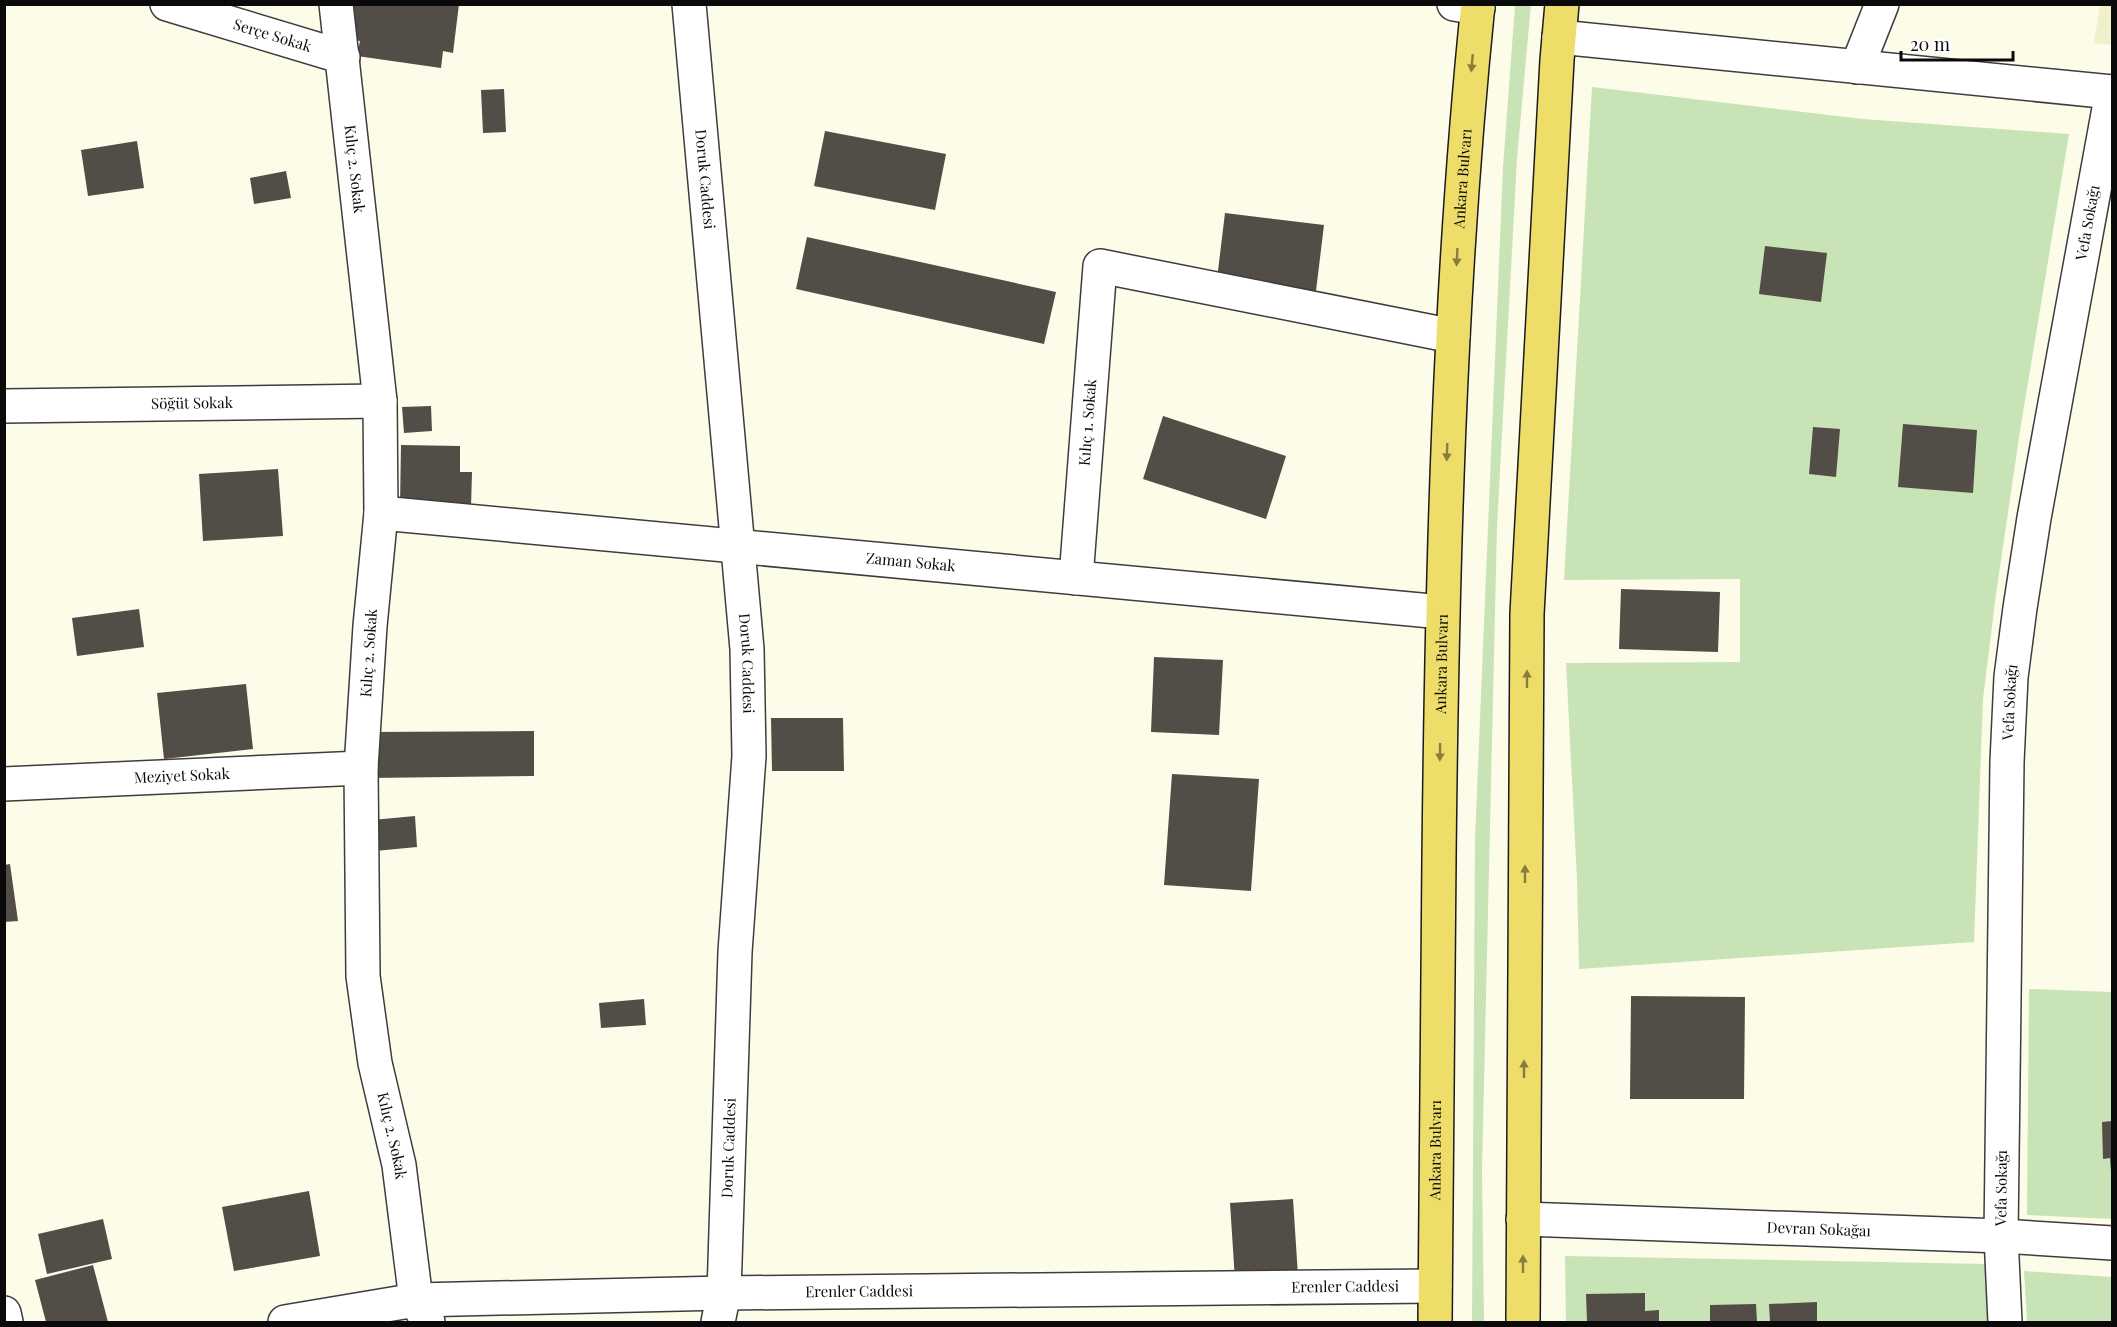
<svg xmlns="http://www.w3.org/2000/svg" width="2117" height="1327" font-family="'Playfair Display',serif">
	<style>
		.farmland { fill: #f0f1cb }
		.green { fill: #c8e4b6 }
		.building { fill: #524d47 }
		.lines { fill: none; stroke-linecap: round; stroke-linejoin: round }
		.minor-casing { stroke: #3d3d3d; stroke-width: 36 }
		.major-casing { stroke: #1b1b1b; stroke-width: 36 }
		.minor { stroke: #fff; stroke-width: 33 }
		.major { stroke: #eedd68; stroke-width: 33 }
		.oneway { fill: #877e3e }
		.labels { text-anchor: middle; stroke-width: 6; stroke-linejoin: round; paint-order: stroke }
		.street-label { font-size: 15px; fill: #0a0a0a; stroke: #fff }
	</style>
	<rect width="100%" height="100%" fill="#fdfce9"/>
	<path class="farmland" d="M2100 5H2112V45L2094 43Z"/>
	<path class="green" d="M1531 4 1517 158 1497 527 1482 1170 1484 1322H1472L1475 839 1503 167 1515 5Z
		M1592 87 1863 119 2069 134 2020 431 1996 594 1983 699 1974 942 1579 969 1577 879 1566 663 1740 662V579L1564 580Z
		M2029 989 2112 992V1219L2027 1215Z
		M1565 1256 1986 1264 1988 1322H1566Z
		M2024 1271 2112 1277V1322H2027Z"/>
	<path class="building" d="M354 4H459L453 53 443 51 441 68 357 56 360 41 349 39Z
		M504 89 506 132 483 133 481 90Z
		M825 131 946 154 935 210 814 186Z
		M137 141 144 188 88 196 81 150Z
		M286 171 291 198 254 204 250 178Z
		M1225 213 1324 225 1316 291 1217 279Z
		M807 237 1056 292 1044 344 796 289Z
		M1765 246 1827 253 1821 302 1759 294Z
		M431 406 432 431 404 433 402 407Z
		M1163 416 1286 456 1266 519 1143 479Z
		M1903 424 1977 430 1973 493 1898 487Z
		M1813 427 1840 429 1836 477 1809 474Z
		M401 445 460 446V472H472L471 507 400 505Z
		M278 469 283 536 203 541 199 474Z
		M1621 589 1720 592 1718 652 1619 649Z
		M139 609 144 647 77 656 72 618Z
		M1154 657 1223 660 1219 735 1151 732Z
		M246 684 253 749 164 759 157 693Z
		M771 718H843L844 771H772Z
		M534 731V776L368 778V732Z
		M1172 774 1259 779 1251 891 1164 885Z
		M415 816 417 847 375 851 372 820Z
		M10 864 18 921 4 922V865Z
		M1631 996 1745 997 1744 1099H1630Z
		M644 999 646 1025 601 1028 599 1003Z
		M2112 1121V1172H2111L2110 1158 2103 1159 2102 1122Z
		M309 1191 320 1256 234 1271 222 1207Z
		M1293 1199 1298 1276 1235 1280 1230 1203Z
		M103 1219 112 1259 47 1274 38 1234Z
		M93 1265 108 1322H46L35 1280Z
		M1645 1293V1311L1659 1310V1322H1587L1586 1294Z
		M1817 1302V1322H1770L1769 1304Z
		M1756 1304 1757 1322H1710V1305Z"/>
	<g class="lines">
		<g class="minor-casing">
			<g id="minor">
				<path id="s1" d="M167 4 343 57"/>
				<path id="s2" d="M336 4 380 401 381 513 370 626 361 768 363 976 375 1063 399 1165 416 1300 428 1322"/>
				<path id="s3" d="M689 4 747 649 749 756 735 952 724 1293 718 1322"/>
				<path d="M1454 4 1478 8"/>
				<path d="M1559 37 2112 92"/>
				<path d="M1857 67 1882 4"/>
				<path id="s4" d="M4 406 380 401"/>
				<path id="s5" d="M381 513 1442 612"/>
				<path id="s6" d="M1076 578 1100 266 1453 336"/>
				<path id="s7" d="M4 784 361 768"/>
				<path id="s8" d="M1523 1219 2001 1236 2112 1243"/>
				<path d="M4 1313 6 1322"/>
				<path id="s9" d="M285 1322 416 1300 724 1293 1435 1286"/>
				<path id="s10" d="M2005 1322 2001 1236 2007 762 2011 677 2020 608 2034 518 2112 92"/>
			</g>
		</g>
		<g class="major-casing">
			<g id="major">
				<path id="s11" d="M1435 1322C1435 1168 1437 1013 1439 858 1442 573 1449 288 1478 4"/>
				<path d="M1523 1322 1527 614 1557 60 1562 4"/>
			</g>
		</g>
		<use href="#minor" class="minor"/>
		<use href="#major" class="major"/>
	</g>
	<defs><path id="oneway-solid" d="M-6-.8H1V-3.2L6.5 0L1 3.2V.8H-6Z" transform="scale(1.5)"/></defs>
	<g class="oneway">
		<use href="#oneway-solid" transform="translate(1472 63) rotate(95)"/>
		<use href="#oneway-solid" transform="translate(1457 257) rotate(93)"/>
		<use href="#oneway-solid" transform="translate(1447 452) rotate(92)"/>
		<use href="#oneway-solid" transform="translate(1527 679) rotate(-90)"/>
		<use href="#oneway-solid" transform="translate(1440 752) rotate(91)"/>
		<use href="#oneway-solid" transform="translate(1525 874) rotate(-90)"/>
		<use href="#oneway-solid" transform="translate(1524 1069) rotate(-90)"/>
		<use href="#oneway-solid" transform="translate(1523 1264) rotate(-90)"/>
	</g>
	<g class="labels">
		<g class="street-label">
			<text dy="5" stroke="none"><textPath href="#s1" startOffset="110">Serçe Sokak</textPath></text>
			<text dy="5" stroke="none"><textPath href="#s2" startOffset="166">Kılıç 2. Sokak</textPath></text>
			<text dy="5" stroke="none"><textPath href="#s11" startOffset="1144">Ankara Bulvarı</textPath></text>
			<text dy="5" stroke="none"><textPath href="#s3" startOffset="176">Doruk Caddesi</textPath></text>
			<text dy="5" stroke="none"><textPath href="#s10" startOffset="1106">Vefa Sokağı</textPath></text>
			<text dy="5" stroke="none"><textPath href="#s4" startOffset="188">Söğüt Sokak</textPath></text>
			<text dy="5" stroke="none"><textPath href="#s6" startOffset="156">Kılıç 1. Sokak</textPath></text>
			<text dy="5" stroke="none"><textPath href="#s5" startOffset="532">Zaman Sokak</textPath></text>
			<text transform="translate(369 653) rotate(-86)" y="5">Kılıç 2. Sokak</text>
			<text dy="5" stroke="none"><textPath href="#s3" startOffset="662">Doruk Caddesi</textPath></text>
			<text dy="5" stroke="none"><textPath href="#s11" startOffset="658">Ankara Bulvarı</textPath></text>
			<text dy="5" stroke="none"><textPath href="#s10" startOffset="620">Vefa Sokağı</textPath></text>
			<text dy="5" stroke="none"><textPath href="#s7" startOffset="178">Meziyet Sokak</textPath></text>
			<text dy="5" stroke="none"><textPath href="#s2" startOffset="1138">Kılıç 2. Sokak</textPath></text>
			<text transform="translate(729 1148) rotate(-88)" y="5">Doruk Caddesi</text>
			<text dy="5" stroke="none"><textPath href="#s11" startOffset="172">Ankara Bulvarı</textPath></text>
			<text dy="5" stroke="none"><textPath href="#s10" startOffset="134">Vefa Sokağı</textPath></text>
			<text dy="5" stroke="none"><textPath href="#s8" startOffset="296">Devran Sokağaı</textPath></text>
			<text dy="5" stroke="none"><textPath href="#s9" startOffset="1062">Erenler Caddesi</textPath></text>
			<text dy="5" stroke="none"><textPath href="#s9" startOffset="576">Erenler Caddesi</textPath></text>
		</g>
	</g>
	<rect width="2117" height="1327" fill="none" stroke="#0a0a0a" stroke-width="12"/>
	<path d="M1901 51v9h112v-9" fill="none" stroke="#0a0a0a" stroke-width="3"/>
	<text x="1910" y="51" font-size="18" fill="#0a0a0a" stroke="#ffffff" stroke-width="4.5" paint-order="stroke">20 m</text>
</svg>
